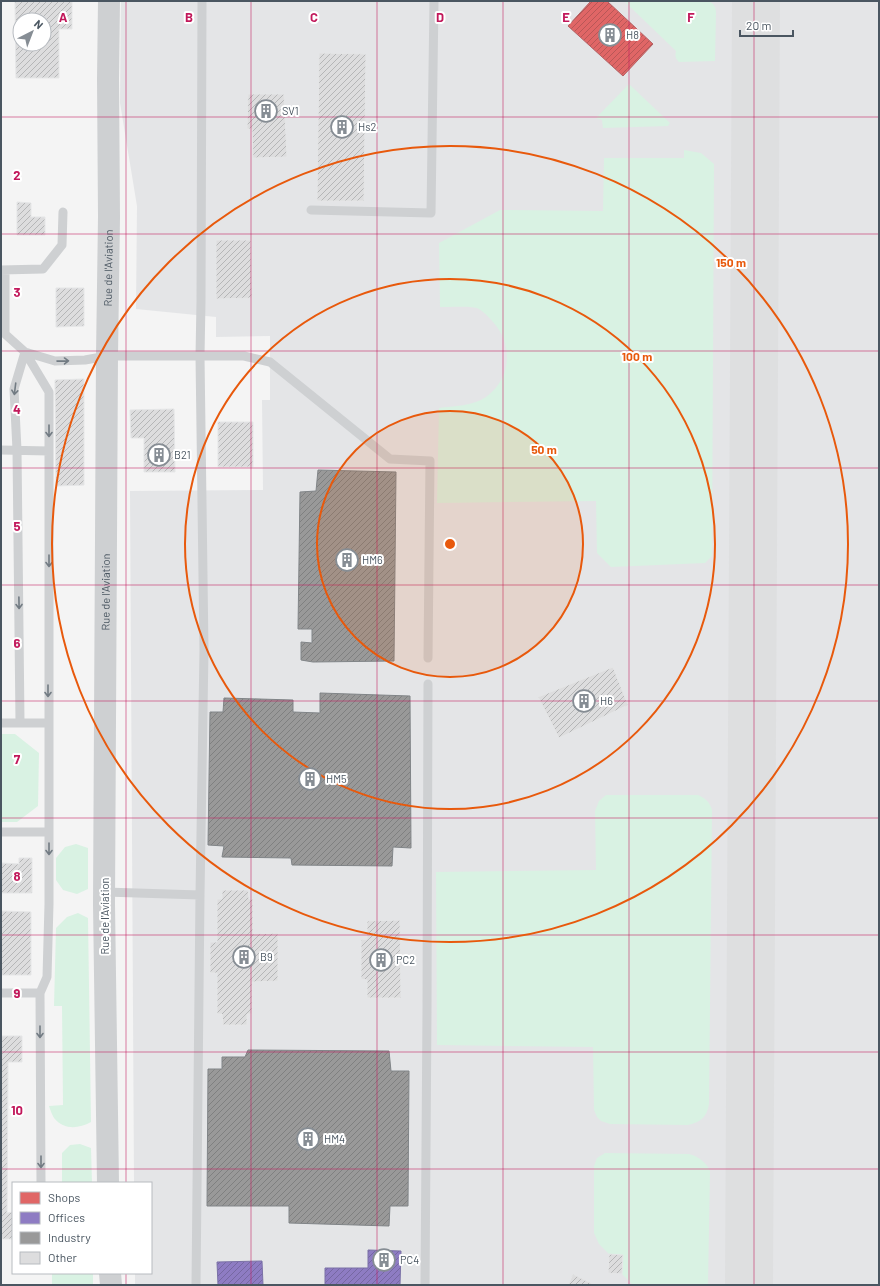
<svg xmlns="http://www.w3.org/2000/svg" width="880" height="1286" font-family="Barlow,sans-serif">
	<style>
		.airport { fill: #e4e5e7 }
		.green { fill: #d9f2e3 }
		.shops { fill: url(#shops-hatch); stroke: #b36164 }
		.offices { fill: url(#offices-hatch); stroke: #7a71a6 }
		.industry { fill: url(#industry-hatch); stroke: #818588 }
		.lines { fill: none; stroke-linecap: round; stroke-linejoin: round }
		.taxiway { stroke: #dedfe0; stroke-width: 48 }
		.building { fill: url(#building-hatch); stroke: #e5e6e7; fill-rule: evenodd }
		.service { stroke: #ced0d2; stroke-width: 9 }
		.tertiary { stroke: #ced0d2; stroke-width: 22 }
		.oneway { stroke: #727b83 }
		.grid { fill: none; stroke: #c2185b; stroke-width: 1; stroke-opacity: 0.55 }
		.ring { fill: none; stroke: #e8590c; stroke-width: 2 }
		.labels { text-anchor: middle; stroke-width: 4; stroke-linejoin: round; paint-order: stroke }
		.poi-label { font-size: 11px; fill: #4a5661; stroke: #fff; text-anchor: start }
		.street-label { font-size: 11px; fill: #4a5661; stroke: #fff }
		.grid-label { font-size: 13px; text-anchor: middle; font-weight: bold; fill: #c2185b; stroke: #fff; stroke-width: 4; stroke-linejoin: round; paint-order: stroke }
		.centre { fill: #e8590c; stroke: #fff; stroke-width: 2 }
		.ring-label { font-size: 12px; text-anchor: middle; font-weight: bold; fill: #e8590c; stroke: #fff; stroke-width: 4; stroke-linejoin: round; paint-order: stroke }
	</style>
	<defs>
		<pattern id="shops-hatch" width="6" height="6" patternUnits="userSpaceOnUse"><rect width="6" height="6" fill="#e06666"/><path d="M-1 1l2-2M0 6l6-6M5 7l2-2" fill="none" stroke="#b85757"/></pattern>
		<pattern id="offices-hatch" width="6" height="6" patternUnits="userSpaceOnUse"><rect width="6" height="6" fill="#8e7cc3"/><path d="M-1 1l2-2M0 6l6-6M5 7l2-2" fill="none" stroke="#7668a2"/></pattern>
		<pattern id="industry-hatch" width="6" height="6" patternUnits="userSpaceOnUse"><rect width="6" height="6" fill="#999"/><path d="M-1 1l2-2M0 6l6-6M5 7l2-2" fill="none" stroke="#7f8080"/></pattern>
		<pattern id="building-hatch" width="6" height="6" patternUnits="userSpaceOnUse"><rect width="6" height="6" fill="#ddddde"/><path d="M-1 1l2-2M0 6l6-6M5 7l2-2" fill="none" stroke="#b5b6b7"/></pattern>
	</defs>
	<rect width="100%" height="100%" fill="#f4f4f4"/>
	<path class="airport" d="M121 1H879V1285H135V1273H151V1183H134L130 491 263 490 262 400H270V336L216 337V317L136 309 137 206 120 103Z"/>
	<path class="green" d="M624 1H709C714 4 716 7 716 13L715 61 679 62C675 58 675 56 676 51Z
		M629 84 670 123 668 126 603 128 602 120 596 118Z
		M684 150 701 153 714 164 712 556 705 563 611 567 597 553 596 501 437 503 439 408C453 406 473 406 486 397 511 379 514 345 493 322 489 317 483 311 477 308 470 306 449 307 440 307L439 243 500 210 603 211 604 158H684Z
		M1 734H15L39 753 38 806 17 822H1Z
		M606 795H698C705 798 710 802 712 810L709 1104C707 1117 701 1122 688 1125L610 1124 601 1121 597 1117 594 1110 593 1047 437 1045 436 872 596 870 595 811 599 801Z
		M76 844 88 848V889L77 894 63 890 56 880V858L65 847Z
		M78 913 88 918 91 1122C78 1129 64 1130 54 1118 52 1115 50 1109 49 1106L63 1105 62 1006H54L56 928 67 917Z
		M80 1144 91 1148 92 1183H62V1153L70 1145Z
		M605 1153 689 1154C698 1156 706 1162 710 1171L708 1285H633L622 1274 623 1255 609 1254 599 1244 594 1233V1166L597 1158Z
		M52 1273H93V1285H52Z"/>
	<path class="shops" d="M591 1H607L653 44 623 76 568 26Z"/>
	<path class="offices" d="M368 1250 401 1251 400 1285H325V1268H368Z
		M262 1261 263 1285H218L217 1262Z"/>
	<path class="industry" d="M318 470 396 472 394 661 313 662 301 660V642L312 643V629H298L300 492 316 491Z
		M320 693 410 696 411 848 393 847 392 866 292 865 291 858 222 857 224 846 208 845 210 712H223L224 698 293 700V712L320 713Z
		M248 1050 389 1051 391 1071H409L408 1206H390L389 1226 289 1223V1206H207L208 1069H222V1057H245Z"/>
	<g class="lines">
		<path class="taxiway" d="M749 1285 756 1"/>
	</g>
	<path class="building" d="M15 1H87H72V29H59V78H16ZM20 20H44V44H20Z
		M319 53 366 54 364 201H317Z
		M248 94H284L287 157 253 158 252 129H247Z
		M17 202 31 203V217H45V235H17Z
		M216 240H251L252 298 216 299Z
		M56 288H84V326L56 327Z
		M84 379V485L56 486 55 380Z
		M174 409 175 472H144V438H131L130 410Z
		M218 422H253V467H218Z
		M613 667 628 705 559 738 538 697Z
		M19 858H32V893H1V863L19 864Z
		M222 890H248L249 899H253V934L278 933V981L252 982V1014H247V1025H223L222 1014H217V973H210V942H217V899H222Z
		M1 911 31 912V975H1Z
		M400 920 401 998H367V980L361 979V940L367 939V921Z
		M1 1036H22V1062H8L7 1213 13 1212V1239H1Z
		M609 1254 623 1255 622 1274 608 1273Z
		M573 1274 595 1285H568Z"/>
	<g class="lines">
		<path class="service" d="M311 210 431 213 434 1
			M1 270 43 269 62 245 63 212
			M5 270V334L25 352 49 392V904L47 977 40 993 41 1183
			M25 352 55 361 85 360 107 356H244L270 362 390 459 430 461 428 658
			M1 450 49 451
			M20 722 17 450 14 389 25 352
			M1 723H48
			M1 832H49
			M105 892 200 895
			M1 993H40
			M196 1285 200 895 204 650 200 356 201 302 202 1
			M425 1285 427 1010 428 684"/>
		<g class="tertiary">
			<path id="s1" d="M108 1183 104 904 107 356 109 217 108 79 109 1"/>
			<path d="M110 1273 111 1285"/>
		</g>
	</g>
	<defs><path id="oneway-shaft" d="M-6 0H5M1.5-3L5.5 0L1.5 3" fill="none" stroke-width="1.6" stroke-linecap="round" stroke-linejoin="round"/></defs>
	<g class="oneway">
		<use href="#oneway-shaft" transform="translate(63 361) rotate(-1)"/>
		<use href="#oneway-shaft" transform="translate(15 389) rotate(97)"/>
		<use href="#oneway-shaft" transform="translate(49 431) rotate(90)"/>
		<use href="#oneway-shaft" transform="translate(49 561) rotate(90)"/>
		<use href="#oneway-shaft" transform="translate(19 603) rotate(89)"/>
		<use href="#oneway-shaft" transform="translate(48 691) rotate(90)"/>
		<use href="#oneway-shaft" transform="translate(49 849) rotate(90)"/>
		<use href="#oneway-shaft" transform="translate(40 1032) rotate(90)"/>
		<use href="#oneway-shaft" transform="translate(41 1162) rotate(90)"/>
	</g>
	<path class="grid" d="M126 1V1183M251 1V1285M377 1V1285M503 1V1285M629 1V1285M754 1V1285M1 117H879M1 234H879M1 351H879M1 468H879M1 585H879M1 701H879M1 818H879M1 935H879M1 1052H879M1 1169H879M126 1273V1285"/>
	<circle cx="450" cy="544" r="133" fill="#e8590c" fill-opacity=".12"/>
	<g class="ring">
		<circle cx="450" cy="544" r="133"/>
		<circle cx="450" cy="544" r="265"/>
		<circle cx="450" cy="544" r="398"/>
	</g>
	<defs>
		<g id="building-ring" transform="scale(1.15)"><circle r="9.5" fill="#fff" stroke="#868d94" stroke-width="1.5"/><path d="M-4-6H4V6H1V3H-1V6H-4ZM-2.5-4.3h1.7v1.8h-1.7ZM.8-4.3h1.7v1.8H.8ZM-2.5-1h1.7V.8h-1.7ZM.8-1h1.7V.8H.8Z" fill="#868d94"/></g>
	</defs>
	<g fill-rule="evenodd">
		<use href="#building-ring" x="610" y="35"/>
		<use href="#building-ring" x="266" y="111"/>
		<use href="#building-ring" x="342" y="127"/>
		<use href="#building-ring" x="159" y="455"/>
		<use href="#building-ring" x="347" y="560"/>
		<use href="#building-ring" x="584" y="701"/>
		<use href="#building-ring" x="310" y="779"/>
		<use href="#building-ring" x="244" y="957"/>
		<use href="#building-ring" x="381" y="960"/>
		<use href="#building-ring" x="308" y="1139"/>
		<use href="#building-ring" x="384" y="1260"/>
	</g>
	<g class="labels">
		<g class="poi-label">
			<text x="626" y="39">H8</text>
			<text x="282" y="115">SV1</text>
			<text x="358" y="131">Hs2</text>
			<text x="174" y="459">B21</text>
			<text x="362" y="564">HM6</text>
			<text x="600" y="705">H6</text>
			<text x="326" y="783">HM5</text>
			<text x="260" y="961">B9</text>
			<text x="396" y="964">PC2</text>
			<text x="324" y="1143">HM4</text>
			<text x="400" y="1264">PC4</text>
		</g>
		<g class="street-label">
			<text dy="4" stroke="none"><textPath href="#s1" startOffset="915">Rue de l'Aviation</textPath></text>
			<text dy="4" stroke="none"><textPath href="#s1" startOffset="591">Rue de l'Aviation</textPath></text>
			<text transform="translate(105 916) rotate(-90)" y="4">Rue de l'Aviation</text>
		</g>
	</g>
	<g class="grid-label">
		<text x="63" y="22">A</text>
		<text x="189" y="22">B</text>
		<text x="314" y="22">C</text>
		<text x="440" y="22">D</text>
		<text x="566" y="22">E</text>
		<text x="691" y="22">F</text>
		<text x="17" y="180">2</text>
		<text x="17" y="297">3</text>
		<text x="17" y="414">4</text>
		<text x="17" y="531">5</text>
		<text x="17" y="648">6</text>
		<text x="17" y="764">7</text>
		<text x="17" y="881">8</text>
		<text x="17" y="998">9</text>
		<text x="17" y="1115">10</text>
	</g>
	<circle cx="450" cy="544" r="6" class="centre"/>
	<g class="ring-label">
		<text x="731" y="267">150 m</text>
		<text x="637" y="361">100 m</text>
		<text x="544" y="454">50 m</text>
	</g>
	<rect width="880" height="1286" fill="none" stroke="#4a5661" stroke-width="4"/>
	<rect x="12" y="1182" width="140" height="92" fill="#ffffff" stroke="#b7bbc0"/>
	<rect x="20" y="1192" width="20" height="12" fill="#e06666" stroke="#b7bbc0"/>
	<text x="48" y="1202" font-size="12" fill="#4a5661">Shops</text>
	<rect x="20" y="1212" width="20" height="12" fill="#8e7cc3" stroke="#b7bbc0"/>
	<text x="48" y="1222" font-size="12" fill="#4a5661">Offices</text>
	<rect x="20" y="1232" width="20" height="12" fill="#999999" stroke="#b7bbc0"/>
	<text x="48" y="1242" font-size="12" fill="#4a5661">Industry</text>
	<rect x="20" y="1252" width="20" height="12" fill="#ddddde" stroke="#b7bbc0"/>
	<text x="48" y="1262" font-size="12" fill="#4a5661">Other</text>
	<g transform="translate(32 32) rotate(42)"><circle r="19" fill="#ffffff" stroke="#b7bbc0"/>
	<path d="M0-3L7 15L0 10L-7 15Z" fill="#868d94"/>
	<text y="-6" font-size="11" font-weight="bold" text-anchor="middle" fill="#4a5661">N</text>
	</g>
	<path d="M740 30v6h53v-6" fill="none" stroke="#4a5661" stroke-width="2"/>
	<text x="746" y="30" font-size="12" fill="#4a5661" stroke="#ffffff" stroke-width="3" paint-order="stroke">20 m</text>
</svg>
